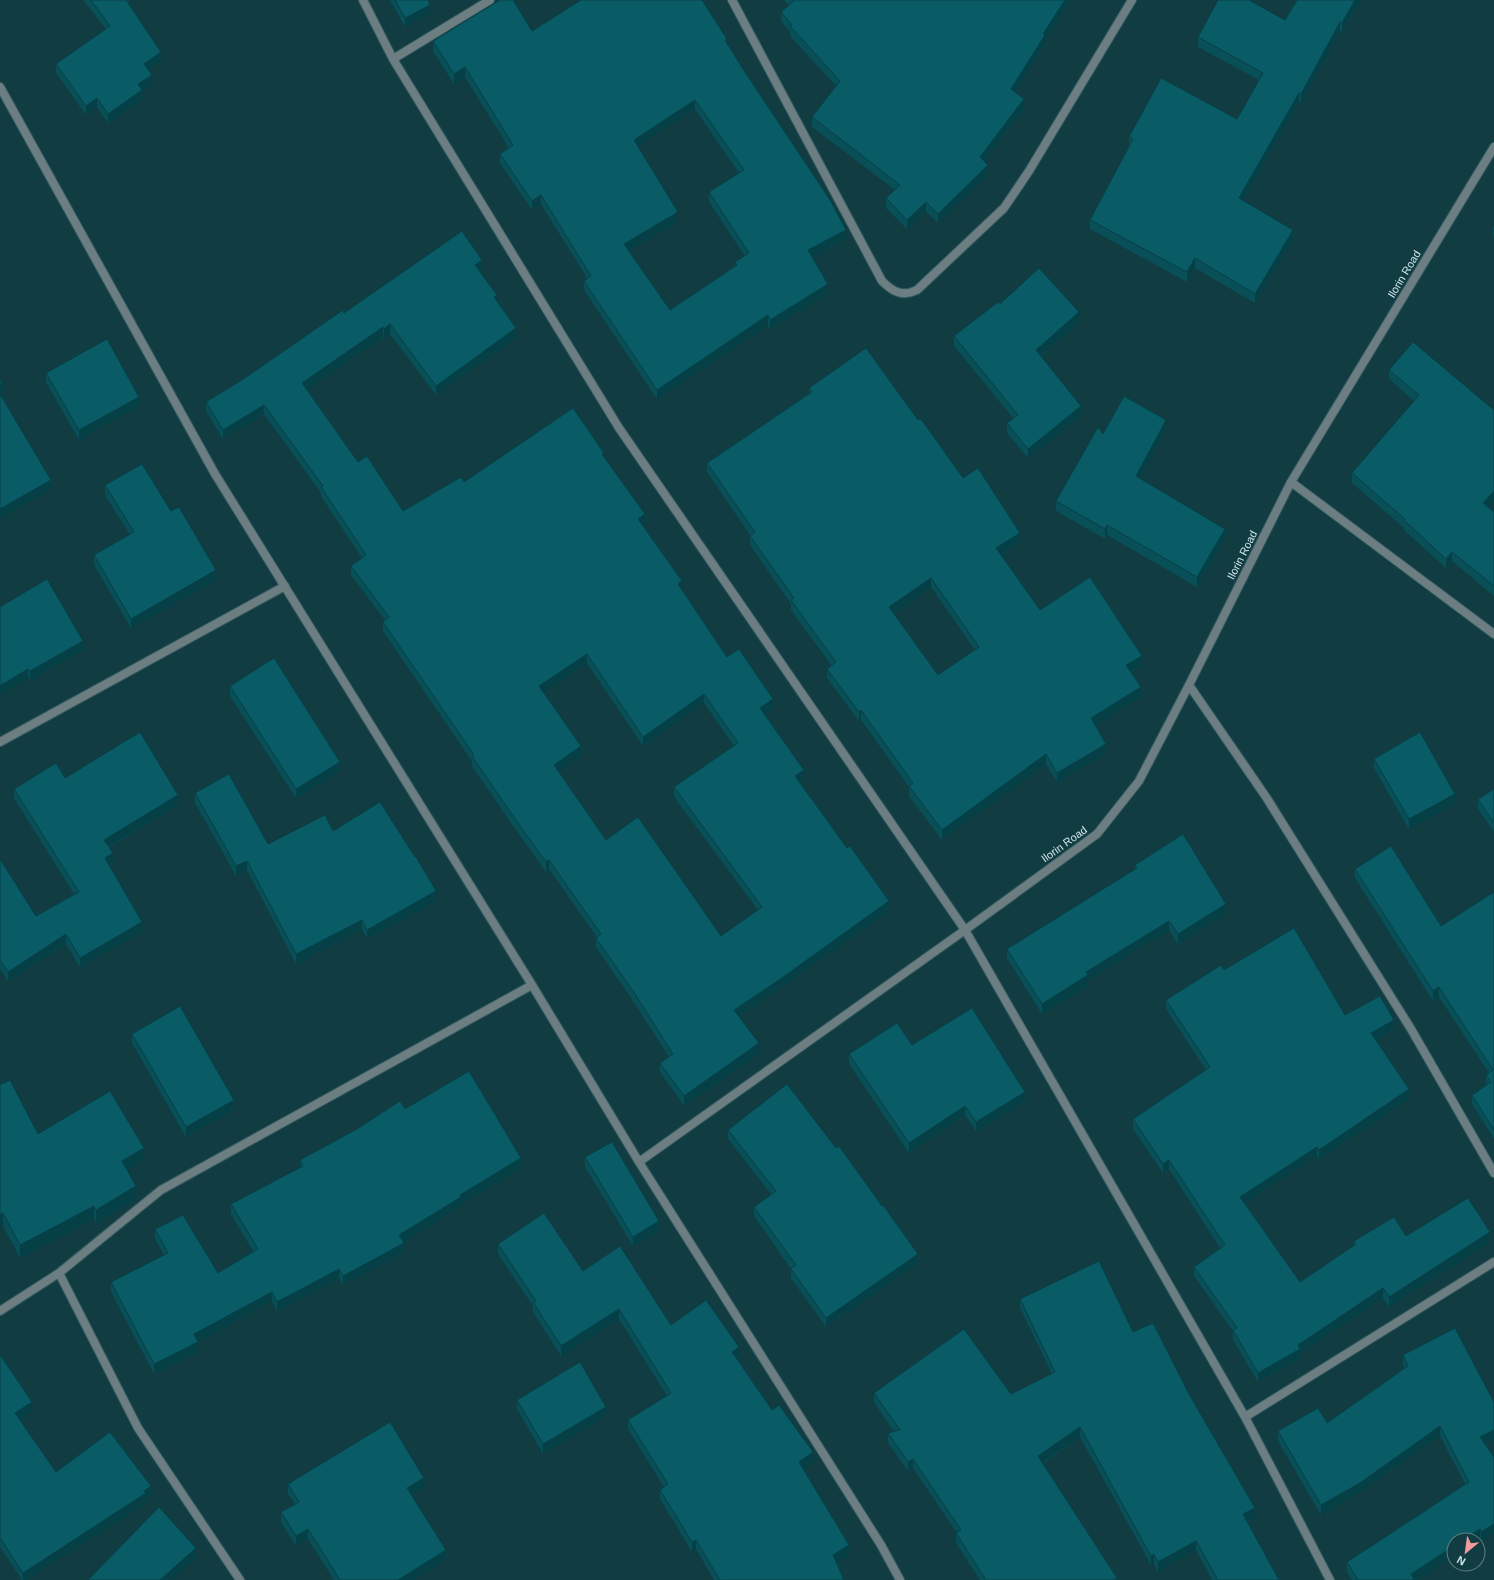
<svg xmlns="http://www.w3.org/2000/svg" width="1494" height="1580" font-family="Arial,sans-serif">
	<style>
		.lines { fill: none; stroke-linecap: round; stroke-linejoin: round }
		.minor-casing { stroke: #335a60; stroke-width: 10 }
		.minor { stroke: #6c7e81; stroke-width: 8 }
		.wall { fill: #084f58; fill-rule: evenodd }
		.shaded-wall { fill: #064047 }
		.building { fill: #095c66; stroke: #064047; fill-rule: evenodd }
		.labels { text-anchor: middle; stroke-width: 3; stroke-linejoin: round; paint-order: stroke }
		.street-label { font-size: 11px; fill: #cfe5e8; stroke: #113c42 }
	</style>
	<rect width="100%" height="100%" fill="#113c42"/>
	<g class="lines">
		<g class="minor-casing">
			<path id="minor" d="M363 0 393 59 619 428 965 930 1245 1417 1330 1580
				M732 0 882 281C893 292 902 297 917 290L1004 208 1029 171 1132 0
				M393 59 490 0
				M0 87 215 474 532 985 639 1162 881 1545 900 1580
				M1291 482 1494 634
				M1189 685 1266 797 1411 1029 1494 1173
				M0 742 285 586
				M639 1162 965 930 1097 834 1139 781 1189 685 1291 482 1494 147
				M59 1273 138 1428 240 1580
				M0 1311 59 1273 161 1190 532 985
				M1245 1417 1494 1262"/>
		</g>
		<use href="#minor" class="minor"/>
	</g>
	<path class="wall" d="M83 0H130L127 2 161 61 148 70 152 84 142 91V100L108 123 97 107 86 115 56 73V64L106 29Z
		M390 0H428L430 14 405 27Z
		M784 0H1071L1045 41V44L1015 92 1024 109 984 161 988 175 938 223 926 211 907 229 886 208V198L895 190 812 127V117L836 86 790 36V32L781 21V12L789 5Z
		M1297 0H1361L1342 32 1340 31 1301 103 1299 102 1243 200 1293 240 1255 303 1195 268 1187 282 1090 229V220L1129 146V137L1237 119 1259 80 1198 47V37L1285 20Z
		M532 31 727 43 846 239 812 257 828 294 770 329 768 325 657 399 584 290V281L587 278 541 204 532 210 500 163V154L509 148 465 77 454 84 433 51V41ZM695 109 739 173 709 192V202L745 256 735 262V266L670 310 629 251 678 221 638 146Z
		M1494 225V237L1493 236V227Z
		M482 269 480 271 516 338 436 395 390 334 384 338 383 337 306 390 358 462 403 511 464 482 604 457 645 523 642 525 682 590V591L727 657 773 708 764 714 804 779 799 783 889 911 779 989 739 1016 759 1053 684 1106 660 1072V1063L669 1057 633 1001 596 947V938L597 937 549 869 546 872 520 836 472 766V761L383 631V622L385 620 351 575V566L362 558 321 496V493L264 414 223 439 206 411V402L245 378 344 313ZM587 663 643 746 704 703 734 746 674 787V797L758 910 721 936 606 840 558 771 581 756 543 693Z
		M1000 304 1079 322 1041 356 1081 416 1028 458 1007 433V423L1013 418 954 346V336Z
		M1389 370 1494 410V500L1488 507 1494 512V596L1452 561 1446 568 1404 530V528L1352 483V473L1414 401 1389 379Z
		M46 373 139 406 79 440 46 382Z
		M809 388 918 420 963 478 1020 542 1001 555 1040 610 1142 665 1131 672 1141 696 1095 725 1106 753 1057 782 1046 764 942 840 909 796V787L861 720 859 721 827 678V669L831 665 791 610V604L750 545V535L707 472V463L809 393ZM931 587 975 650 938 675 893 614Z
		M1166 429 1139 479 1225 538 1197 587 1107 535 1105 539 1056 511V501L1103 434Z
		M105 485 171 511 216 580 131 628 94 565V555L130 535 105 495Z
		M0 607 83 650 30 681Z
		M230 686 340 771 296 798 230 696Z
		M1374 759 1455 803 1409 829 1374 768Z
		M65 778 178 805 109 847 113 862 109 865 142 932 80 967 66 944 8 981 0 969V859L36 916 74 894 14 798V789Z
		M1494 789V832L1478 809V799Z
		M195 793 268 844 333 831 436 901 367 939 362 929 296 964 247 870 236 876 195 803Z
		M1135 865 1226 913 1178 944 1169 930 1088 980V985L1042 1014 1007 958V949L1135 869Z
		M1355 869 1441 926 1494 892V1139L1472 1104V1095L1487 1085 1486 1084V1075L1489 1073 1439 997 1433 1001 1355 878Z
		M1224 970 1345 1015 1394 1029 1375 1040 1409 1099 1319 1159 1317 1156 1245 1203 1300 1282 1354 1246V1241L1406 1236 1490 1242 1389 1307 1383 1298 1300 1353V1358L1258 1382 1233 1340V1331L1194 1276V1267L1220 1248 1169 1169 1163 1173 1133 1129V1119L1206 1070 1166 1009V1000Z
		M132 1034 234 1109 186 1137 132 1043Z
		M912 1045 1025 1101 976 1131 965 1115 909 1153 849 1064V1054Z
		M0 1085 38 1134 144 1160 127 1170 136 1199 96 1223 94 1219 20 1258 3 1226Z
		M405 1109 521 1168 461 1204V1206L403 1242 404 1252 343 1285 339 1278 277 1311 272 1301 198 1342V1352L154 1374 111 1292V1282L164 1255 155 1239V1229L218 1273 253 1251 231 1214V1204L300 1168V1160Z
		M728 1130 918 1263 826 1327 791 1278V1269L754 1216V1207L771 1194 728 1139Z
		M585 1157 659 1230 633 1246 585 1167Z
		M498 1244 583 1271 671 1325 739 1357 737 1358 772 1410 813 1462 803 1469 849 1555 837 1562 844 1580H714L696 1549 692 1552 660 1499V1490L664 1487 628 1429V1420L667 1396 619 1319 561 1356 533 1312V1306L498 1254Z
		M1020 1299 1133 1332 1189 1394 1255 1517 1247 1522 1279 1580H1212L1196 1550 1158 1572 1154 1564 1151 1565 1080 1437 1043 1463 1117 1580H980L956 1543V1533H957L913 1468 908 1471 888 1443V1433L894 1432 874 1402V1393L1011 1394 1052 1374 1020 1308Z
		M1403 1355 1494 1402V1440L1485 1444 1494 1457V1533L1481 1541 1480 1539 1478 1540H1454V1556L1417 1580H1352L1347 1572V1562L1465 1484 1440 1436 1360 1492 1321 1515 1278 1441V1431L1327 1423 1404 1368 1403 1364Z
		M0 1357 32 1411 20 1420 56 1472 151 1495 146 1499V1503L26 1580H22L0 1547Z
		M517 1400 606 1416 543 1454 517 1409Z
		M288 1484 424 1487 411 1495 446 1559 413 1580H334L308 1539 296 1546 281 1522V1512L295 1504 288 1494Z"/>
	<path class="shaded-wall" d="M1065 0H1071L1045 41V44L1011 98V89L1043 34Z
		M1355 0H1361L1342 32V23Z
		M430 5V14L405 27V18Z
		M1340 22V31L1301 103V94Z
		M161 52V61L144 73V64Z
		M465 67V77L454 84V74Z
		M152 75V84L142 91V100L108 123V114L138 84Z
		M1299 93V102L1239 207V198Z
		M97 98V107L86 115V106Z
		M1024 99V109L980 166V157Z
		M695 100V109L634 149V140Z
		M988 165V175L938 223V214Z
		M541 195V204L532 210V201Z
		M926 202V211L907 229V220Z
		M678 212V221L624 254V244Z
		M846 230V239L808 259V250Z
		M1293 230V240L1255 303V294Z
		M1195 258V268L1187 282V272Z
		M482 260V269L475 274V265Z
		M828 284V294L770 329V320Z
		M497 295V304L494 297Z
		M1079 312V322L1036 360V350Z
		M768 315V325L657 399V390Z
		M390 324V334L384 338V329Z
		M383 327V337L302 393V383Z
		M516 328V338L436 395V386Z
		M3 383V392L0 394V384Z
		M139 397V406L79 440V430Z
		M264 405V414L223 439V430Z
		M1081 406V416L1028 458V449Z
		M1166 420V429L1136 486V476Z
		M51 480V489L0 519V509Z
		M1494 491V500L1483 513V503Z
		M645 514V523L638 528V519Z
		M1107 525V535L1105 539V529Z
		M1225 529V538L1197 587V577Z
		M1020 533V542L996 558V548Z
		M1452 552V561L1446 568V559Z
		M216 570V580L131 628V619Z
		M931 578V587L889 617V607Z
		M682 581V590L678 594V584Z
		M83 641V650L30 681V671Z
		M587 654V663L539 696V686Z
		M1142 656V665L1126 674V665Z
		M28 669V679L0 695V686Z
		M1141 687V696L1091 728V718Z
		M704 694V703L643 746V737Z
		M773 699V708L760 717V708Z
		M861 710V720L859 721V712Z
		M1106 744V753L1057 782V773Z
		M581 746V756L554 774V765Z
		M1046 754V764L942 840V830Z
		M340 762V771L296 798V789Z
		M804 770V779L795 786V776Z
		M1455 794V803L1409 829V819Z
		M178 795V805L104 849V840Z
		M113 853V862L105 867V858Z
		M549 860V869L546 872V862Z
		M247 861V870L236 876V866Z
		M436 891V901L367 939V930Z
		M889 901V911L779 989 734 1019V1010Z
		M1226 904V913L1178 944V934Z
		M362 920V929L296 964V954Z
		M1169 921V930L1088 980V985L1042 1014V1004L1086 972Z
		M142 922V932L80 967V958Z
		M66 934V944L8 981V972Z
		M1439 987V997L1433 1001V991Z
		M1394 1020V1029L1371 1042V1033Z
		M759 1043V1053L684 1106V1096Z
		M1409 1089V1099L1319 1159V1150Z
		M1025 1092V1101L976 1131V1122Z
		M234 1100V1109L186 1137V1127Z
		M965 1106V1115L909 1153V1143Z
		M1317 1147V1156L1240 1206V1197Z
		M144 1148V1160L122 1173V1161Z
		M521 1158V1168L461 1204V1206L399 1245V1235L460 1195Z
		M1169 1160V1169L1163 1173V1164Z
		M136 1186V1199L96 1223V1210Z
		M94 1206V1219L20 1258V1245Z
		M3 1213V1226L0 1227V1215Z
		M659 1221V1230L633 1246V1237Z
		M1490 1232V1242L1389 1307V1297Z
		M404 1243V1252L343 1285V1276Z
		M918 1254V1263L826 1327V1318Z
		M339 1269V1278L277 1311V1302Z
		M1383 1288V1298L1300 1353V1358L1258 1382V1373L1298 1345Z
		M272 1292V1301L194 1344V1334Z
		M619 1309V1319L561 1356V1346Z
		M198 1342V1352L154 1374V1364Z
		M739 1347V1357L732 1362V1352Z
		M32 1402V1411L15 1423V1413Z
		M606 1407V1416L543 1454V1444Z
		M1440 1426V1436L1360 1492 1321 1515V1505Z
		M1080 1427V1437L1038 1465V1456Z
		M1494 1430V1440L1480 1447V1437Z
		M813 1452V1462L799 1472V1462Z
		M913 1459V1468L908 1471V1462Z
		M424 1478V1487L407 1498V1488Z
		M151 1486V1495L146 1499V1503L26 1580H23V1573Z
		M1255 1508V1517L1243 1524V1514Z
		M1494 1524V1533L1481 1541V1532Z
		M308 1529V1539L296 1546V1536Z
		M1480 1529V1539L1478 1540H1463Z
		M696 1540V1549L692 1552V1542Z
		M1196 1541V1550L1158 1572V1562Z
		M849 1545V1555L833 1564V1555Z
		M1454 1546V1556L1417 1580H1411V1574Z
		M196 1548V1558L171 1580H160Z
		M446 1550V1559L413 1580H398Z
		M1154 1554V1564L1151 1565V1556Z"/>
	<path class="building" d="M91 0H126L161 52 144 64 152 75 138 84 142 90 108 114 97 98 86 106 56 64 110 26Z
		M395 0H428L430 5 405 18Z
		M500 0H513L532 31 581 0H702L727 39 725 40 743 69 830 200 846 230 808 250 828 284 770 320 768 315 657 390 584 281 591 276 541 195 532 201 500 154 513 145 465 67 454 74 433 41ZM695 100 744 170 709 192 749 253 735 262 737 265 670 310 624 244 678 212 634 140Z
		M793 0H1065L1043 34 1045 35 1011 89 1024 99 980 157 988 165 938 214 926 202 907 220 886 198 900 185 812 117 840 81 790 26 792 25 781 12 794 1Z
		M1218 0H1249L1285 20 1297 0H1355L1342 23 1340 22 1301 94 1299 93 1239 198 1293 230 1255 294 1195 258 1187 272 1090 220 1133 139 1129 137 1161 78 1237 119 1263 73 1198 37Z
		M462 231 482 260 475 265 497 295 494 297 516 328 436 386 390 324 384 329 383 327 302 383 358 462 367 456 403 511 461 477 464 482 573 408 604 453 602 454 645 514 638 519 682 581 678 584 727 657 739 649 773 699 760 708 804 770 795 776 847 848 850 846 889 901 779 980 734 1010 759 1043 684 1096 660 1063 673 1054 633 991 596 938 601 934 549 860 546 862 520 826 472 756 474 755 383 622 389 617 351 566 366 555 321 487 323 486 264 405 223 430 206 402 245 378 343 310 344 313ZM587 654 643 737 704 694 738 743 674 787 762 907 721 936 638 817 606 840 554 765 581 746 539 686Z
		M1039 268 1079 312 1036 350 1081 406 1028 449 1007 423 1018 415 954 336 998 302 1000 304Z
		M107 339 139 397 79 430 46 373Z
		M1413 342 1494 410V491L1483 503 1494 512V586L1452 552 1446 559 1404 520 1405 519 1352 473 1419 395 1389 370Z
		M866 348 918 420 921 419 963 478 978 468 1020 533 996 548 1040 610 1090 577 1142 656 1126 665 1141 687 1091 718 1106 744 1057 773 1046 754 942 830 909 786 913 783 861 710 859 712 827 669 836 662 791 600 794 598 750 536 755 532 707 463 812 392 809 388ZM931 578 979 647 938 675 889 607Z
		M0 379 3 383 0 384Z
		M0 394 51 480 0 509Z
		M1124 396 1166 420 1136 476 1225 529 1197 577 1107 525 1105 529 1056 501 1098 427 1103 434Z
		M142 464 171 511 179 507 216 570 131 619 94 555 134 532 105 485Z
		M47 579 83 641 30 671 28 669 0 686V607Z
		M274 658 340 762 296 789 230 686Z
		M140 732 178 795 104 840 113 853 105 858 142 922 80 958 66 934 8 972 0 960V859L36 916 79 892 14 789 56 763 65 778Z
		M1420 732 1455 794 1409 819 1374 759Z
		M229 774 268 844 325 815 333 831 380 802 415 857H416L436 891 367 930 362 920 296 954 247 861 236 866 195 793Z
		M1494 789V823L1478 799Z
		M1183 834 1226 904 1178 934 1169 921 1086 972 1088 975 1042 1004 1007 949 1137 868 1135 865Z
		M1391 846 1441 926 1494 892V1130L1472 1095 1491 1082 1486 1075 1493 1070 1439 987 1433 991 1355 869Z
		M1294 928 1345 1015 1380 996 1394 1020 1371 1033 1409 1089 1319 1150 1317 1147 1240 1197 1300 1282 1356 1244 1354 1241 1394 1217 1406 1236 1468 1198 1490 1232 1389 1297 1383 1288 1298 1345 1300 1349 1258 1373 1233 1330 1237 1328 1194 1267 1225 1245 1169 1160 1163 1164 1133 1119 1210 1067 1166 1000 1221 965 1224 970Z
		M180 1006 234 1100 186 1127 132 1034Z
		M972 1008 1025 1092 976 1122 965 1106 909 1143 849 1054 897 1023 912 1045Z
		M469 1071 521 1158 460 1195 461 1197 399 1235 404 1243 343 1276 339 1269 277 1302 272 1292 194 1334 198 1342 154 1364 111 1282 168 1253 155 1229 183 1215 218 1273 258 1249 231 1204 303 1166 300 1160 357 1129 400 1101 405 1109Z
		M10 1080 38 1134 110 1091 144 1148 122 1161 136 1186 96 1210 94 1206 20 1245 3 1213 0 1215V1085Z
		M787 1084 836 1148 839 1146 882 1206 883 1205 918 1254 826 1318 791 1269 796 1265 754 1207 776 1191 728 1130Z
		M612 1142 659 1221 633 1237 585 1157Z
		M544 1213 583 1271 620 1246 671 1325 706 1300 739 1347 732 1352 772 1410 779 1405 813 1452 799 1462 849 1545 833 1555 844 1580H720L696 1540 692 1542 660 1490 668 1484 628 1420 671 1393 619 1309 561 1346 533 1302 536 1301 498 1244Z
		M1099 1261 1133 1332 1153 1323 1189 1394 1255 1508 1243 1514 1279 1580H1218L1196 1541 1158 1562 1154 1554 1151 1556 1080 1427 1038 1456 1117 1578 1114 1580H986L956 1533 961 1530 913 1459 908 1462 888 1433 900 1430 874 1393 964 1329 1011 1394 1055 1372 1020 1299Z
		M1455 1328 1494 1402V1430L1480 1437 1494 1457V1524L1481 1532 1480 1529 1463 1540H1454V1546L1411 1574 1414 1580H1358L1347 1562 1469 1482 1440 1426 1360 1483 1321 1505 1278 1431 1318 1408 1327 1423 1408 1366 1403 1355Z
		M1 1356 32 1402 15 1413 56 1472 110 1432 151 1486 144 1491 146 1493 23 1573 0 1538V1357Z
		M580 1362 606 1407 543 1444 517 1400Z
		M390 1422 424 1478 407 1488 446 1550 398 1580H340L308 1529 296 1536 281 1512 299 1502 288 1484Z
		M159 1507 196 1548 160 1580H88Z"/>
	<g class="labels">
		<g class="street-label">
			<text transform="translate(1404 274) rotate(-59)" y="4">Ilorin Road</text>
			<text transform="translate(1242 555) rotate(-63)" y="4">Ilorin Road</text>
			<text transform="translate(1064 844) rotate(-36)" y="4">Ilorin Road</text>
		</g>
	</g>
	<g transform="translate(1466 1552) rotate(209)"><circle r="19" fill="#113c42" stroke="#5d8084"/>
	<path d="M0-3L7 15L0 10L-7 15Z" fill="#f49b9f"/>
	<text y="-6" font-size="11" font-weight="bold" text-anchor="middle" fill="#cfe5e8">N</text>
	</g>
</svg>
